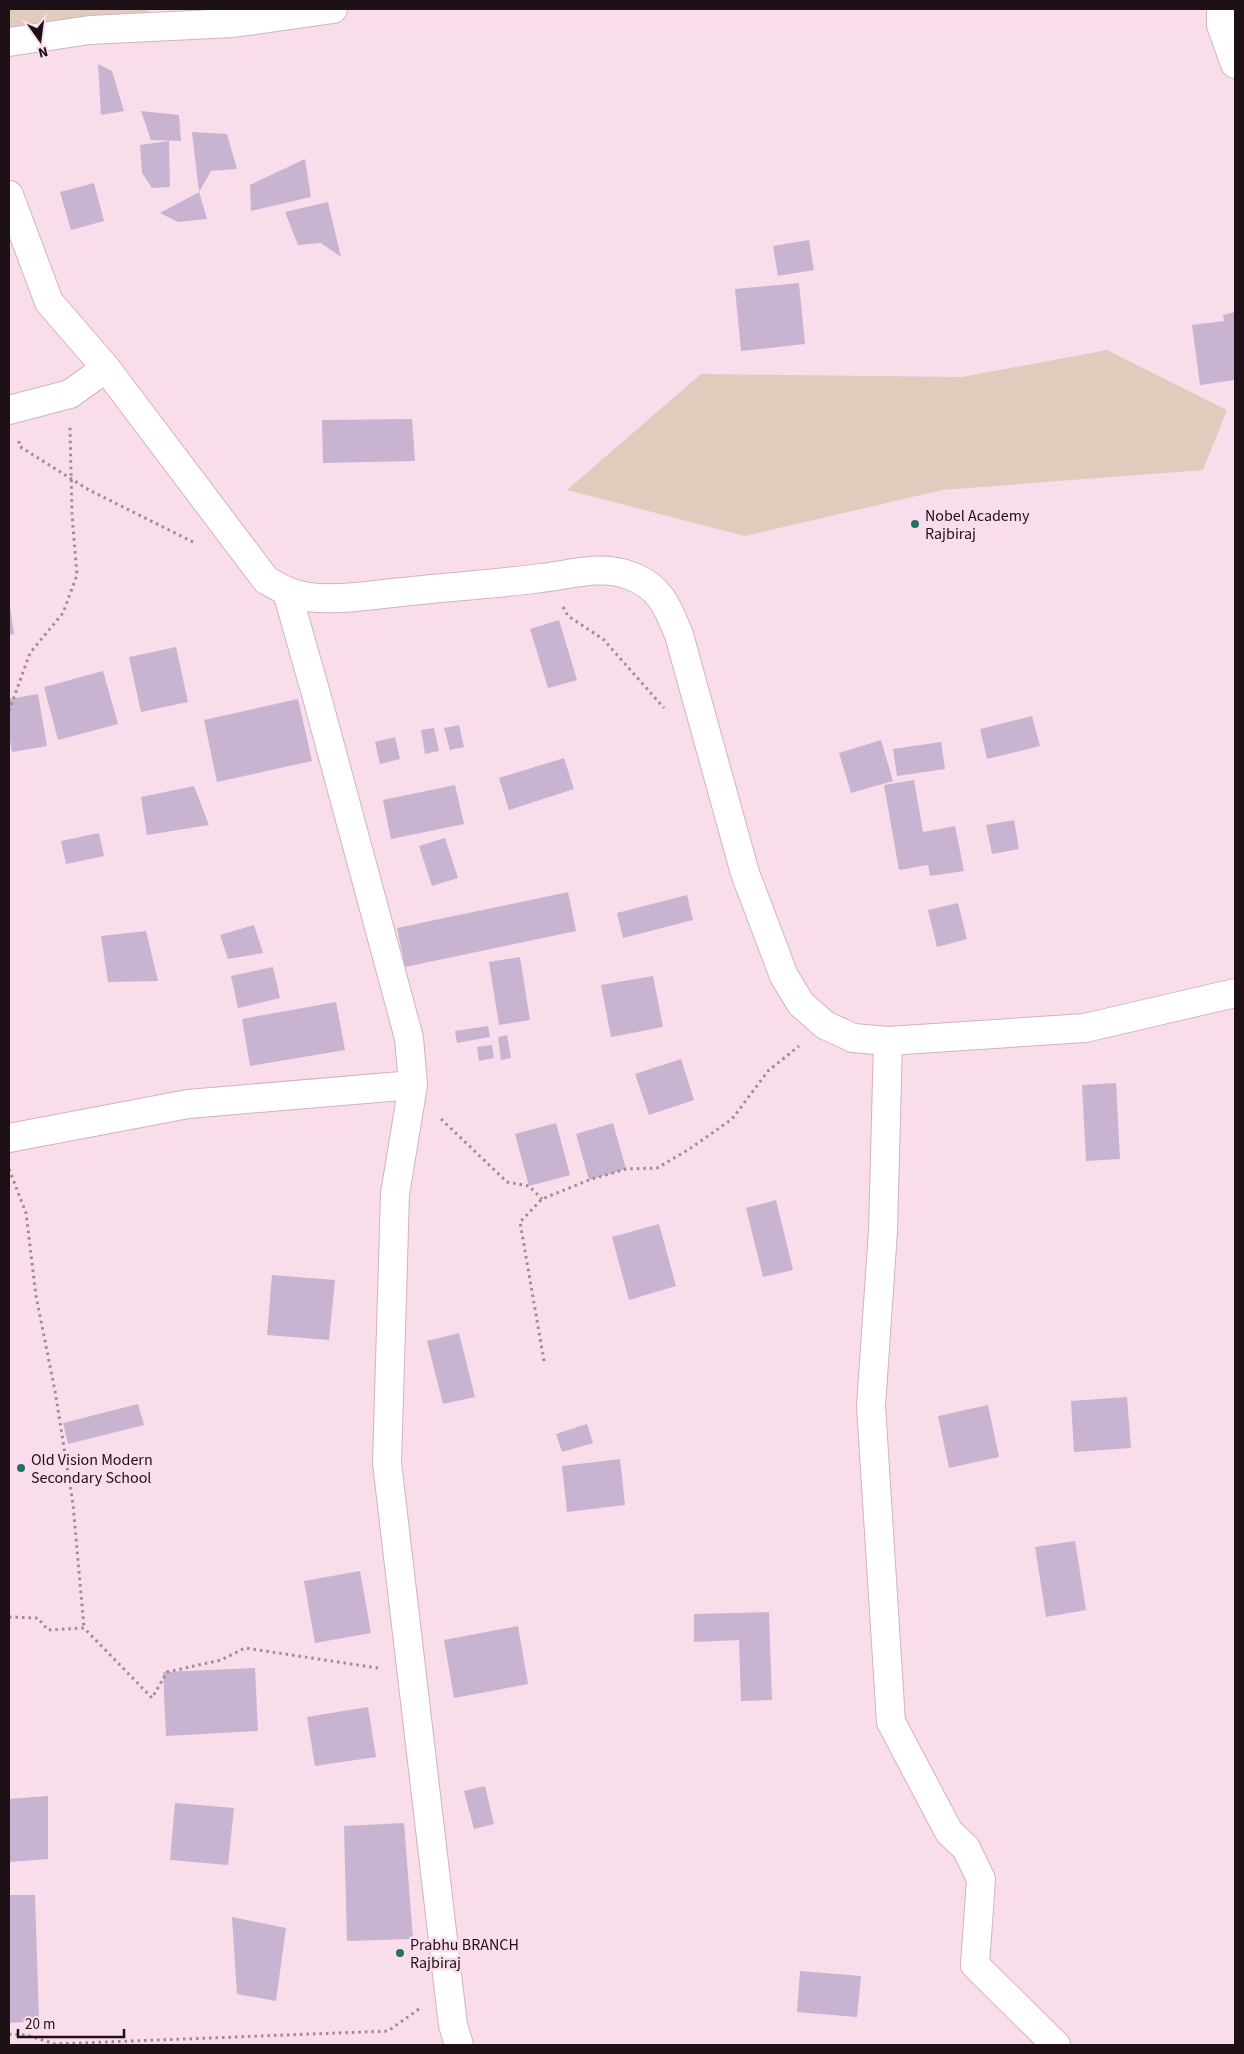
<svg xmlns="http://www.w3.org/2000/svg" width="1244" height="2054" font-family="'Source Sans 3',sans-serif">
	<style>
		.green { fill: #e0cbbd }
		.building { fill: #c8b4d0 }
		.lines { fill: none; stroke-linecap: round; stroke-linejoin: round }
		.street-casing { stroke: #d4b1c1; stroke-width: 30 }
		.path { stroke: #a08a94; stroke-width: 3; stroke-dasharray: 2.5 4; stroke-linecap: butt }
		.street { stroke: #fff; stroke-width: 28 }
		.poi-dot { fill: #256e66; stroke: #faddea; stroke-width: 2 }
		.labels { text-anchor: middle; stroke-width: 5; stroke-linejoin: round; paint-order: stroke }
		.poi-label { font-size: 16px; fill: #1d1117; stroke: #faddea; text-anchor: start }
	</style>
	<rect width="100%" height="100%" fill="#faddea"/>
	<path class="green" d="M9 9H148L152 27 9 42Z
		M1107 350 1227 410 1203 470 942 490 745 536 567 490 701 374 962 377Z"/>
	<path class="building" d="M98 64 112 71 124 111 101 115Z
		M141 111 179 115 181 141 151 140Z
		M192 132 227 134 237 169 211 171 199 192Z
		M169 141 170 187 152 188 142 173 140 145Z
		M305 159 311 197 251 211 250 185Z
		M94 183 104 221 71 230 60 192Z
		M199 192 207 219 178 222 160 213Z
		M328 202 341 257 321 243 298 245 285 212Z
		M809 240 814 270 778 276 773 246Z
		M799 283 805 344 741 351 735 289Z
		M1235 312V380L1200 385 1192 325 1224 321 1223 315Z
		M412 419 415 461 323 463 322 420Z
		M9 599 14 634 9 635Z
		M559 620 577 680 548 688 530 629Z
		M176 647 188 702 141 712 129 657Z
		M103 671 118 724 58 740 44 687Z
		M38 694 47 746 12 752 9 734V699Z
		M298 699 312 761 217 782 204 720Z
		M1032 716 1040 746 987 759 980 729Z
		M459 725 464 747 450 750 444 728Z
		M434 728 439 751 425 754 421 730Z
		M395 737 400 759 380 764 375 742Z
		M881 740 893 781 851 793 839 753Z
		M941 742 945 769 897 776 893 749Z
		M564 758 574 789 509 810 499 778Z
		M914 780 923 832 955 826 964 871 930 876 928 865 899 870 884 785Z
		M455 785 464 824 391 839 383 800Z
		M194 786 209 825 147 835 141 797Z
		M1014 820 1019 849 992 854 986 825Z
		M99 833 104 856 66 864 61 841Z
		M445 838 458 878 432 886 419 846Z
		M568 892 576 931 405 967 397 928Z
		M687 895 693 920 623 938 617 913Z
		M958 903 967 939 937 947 928 910Z
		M254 925 263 953 228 959 220 935Z
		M146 931 158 981 108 982 101 936Z
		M520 957 530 1020 499 1025 489 962Z
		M273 967 280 998 238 1008 231 976Z
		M653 976 663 1027 611 1037 601 985Z
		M336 1002 345 1050 250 1066 242 1019Z
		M488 1026 490 1037 457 1043 455 1031Z
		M507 1035 511 1058 501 1060 498 1037Z
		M492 1045 494 1058 479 1061 477 1047Z
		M681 1059 694 1100 649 1115 635 1074Z
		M1116 1083 1120 1159 1086 1161 1082 1085Z
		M556 1123 570 1175 529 1186 515 1134Z
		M613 1123 626 1169 589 1180 576 1134Z
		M776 1200 793 1270 763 1277 746 1208Z
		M659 1224 676 1286 629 1300 612 1237Z
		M272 1275 335 1280 329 1340 267 1335Z
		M459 1333 475 1397 443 1404 427 1341Z
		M1127 1397 1131 1448 1074 1452 1071 1401Z
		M138 1404 144 1425 68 1444 63 1423Z
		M988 1405 999 1457 949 1468 938 1416Z
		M587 1424 593 1443 562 1452 556 1434Z
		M620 1459 625 1505 567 1512 562 1466Z
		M1075 1541 1086 1610 1046 1617 1035 1547Z
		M360 1571 371 1633 315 1643 304 1581Z
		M769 1612 772 1700 741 1701 739 1640 694 1642V1614Z
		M518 1626 528 1684 454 1698 444 1640Z
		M255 1668 258 1731 166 1736 163 1672Z
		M368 1707 376 1757 315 1766 307 1717Z
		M485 1786 494 1824 474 1829 464 1791Z
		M48 1796V1859L9 1862V1799Z
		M175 1803 234 1808 228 1865 170 1860Z
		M404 1823 413 1939 347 1941 344 1826Z
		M9 1895H35L39 2021 9 2023Z
		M232 1917 286 1928 276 2001 237 1994Z
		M800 1971 861 1976 857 2017 797 2012Z"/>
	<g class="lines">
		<g class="street-casing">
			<path id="street" d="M1221 9V25L1235 64
				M9 42 90 30 233 23 333 9
				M9 195 49 302 106 368 266 580C280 588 292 595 308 597 336 601 373 595 402 592 448 587 495 584 541 578 570 575 602 564 631 576 661 587 668 608 679 635L745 873 784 976 801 1004 825 1025 853 1038 888 1041 1085 1028 1235 993
				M9 410 70 394 106 368
				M287 592 318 701 409 1038 413 1085 395 1194 387 1463 453 2025 459 2045
				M888 1041 883 1231 871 1406 891 1722 949 1832 966 1848 981 1879 975 1965 1056 2045
				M9 1138 188 1104 413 1085"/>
		</g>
		<path class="path" d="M19 441V446L89 490 195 543
			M563 607 568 616 603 639 664 708
			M9 711 30 653 63 613 77 575 72 514 70 427
			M441 1119 507 1182 529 1186 542 1199
			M9 1169 26 1213 36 1296 55 1391 73 1504 84 1628
			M544 1361 520 1222 542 1199 589 1180 626 1169 657 1168 688 1150 732 1119 768 1071 799 1046
			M9 1617 38 1618 48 1630 84 1628 152 1698 167 1672 221 1660 245 1648 378 1668
			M9 2034 26 2035 55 2044 388 2031 419 2009"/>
		<use href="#street" class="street"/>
	</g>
	<g class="poi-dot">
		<circle cx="915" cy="524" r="5"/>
		<circle cx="21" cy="1468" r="5"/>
		<circle cx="400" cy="1953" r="5"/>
	</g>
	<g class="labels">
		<g class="poi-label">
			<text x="925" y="521">Nobel Academy<tspan x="925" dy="18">Rajbiraj</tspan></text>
			<text x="31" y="1465">Old Vision Modern<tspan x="31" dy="18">Secondary School</tspan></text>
			<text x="410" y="1950">Prabhu BRANCH<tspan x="410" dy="18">Rajbiraj</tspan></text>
		</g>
	</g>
	<rect width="1244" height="2054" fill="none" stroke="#1d1117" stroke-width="20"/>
	<g transform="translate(40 40) rotate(166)" stroke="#faddea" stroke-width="4" paint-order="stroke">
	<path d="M0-4L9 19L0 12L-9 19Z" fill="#1d1117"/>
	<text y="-8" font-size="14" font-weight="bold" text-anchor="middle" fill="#1d1117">N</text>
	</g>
	<path d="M18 2029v8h106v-8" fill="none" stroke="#1d1117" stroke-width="2.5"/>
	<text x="25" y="2029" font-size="15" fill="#1d1117" stroke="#faddea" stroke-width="4" paint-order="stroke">20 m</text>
</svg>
